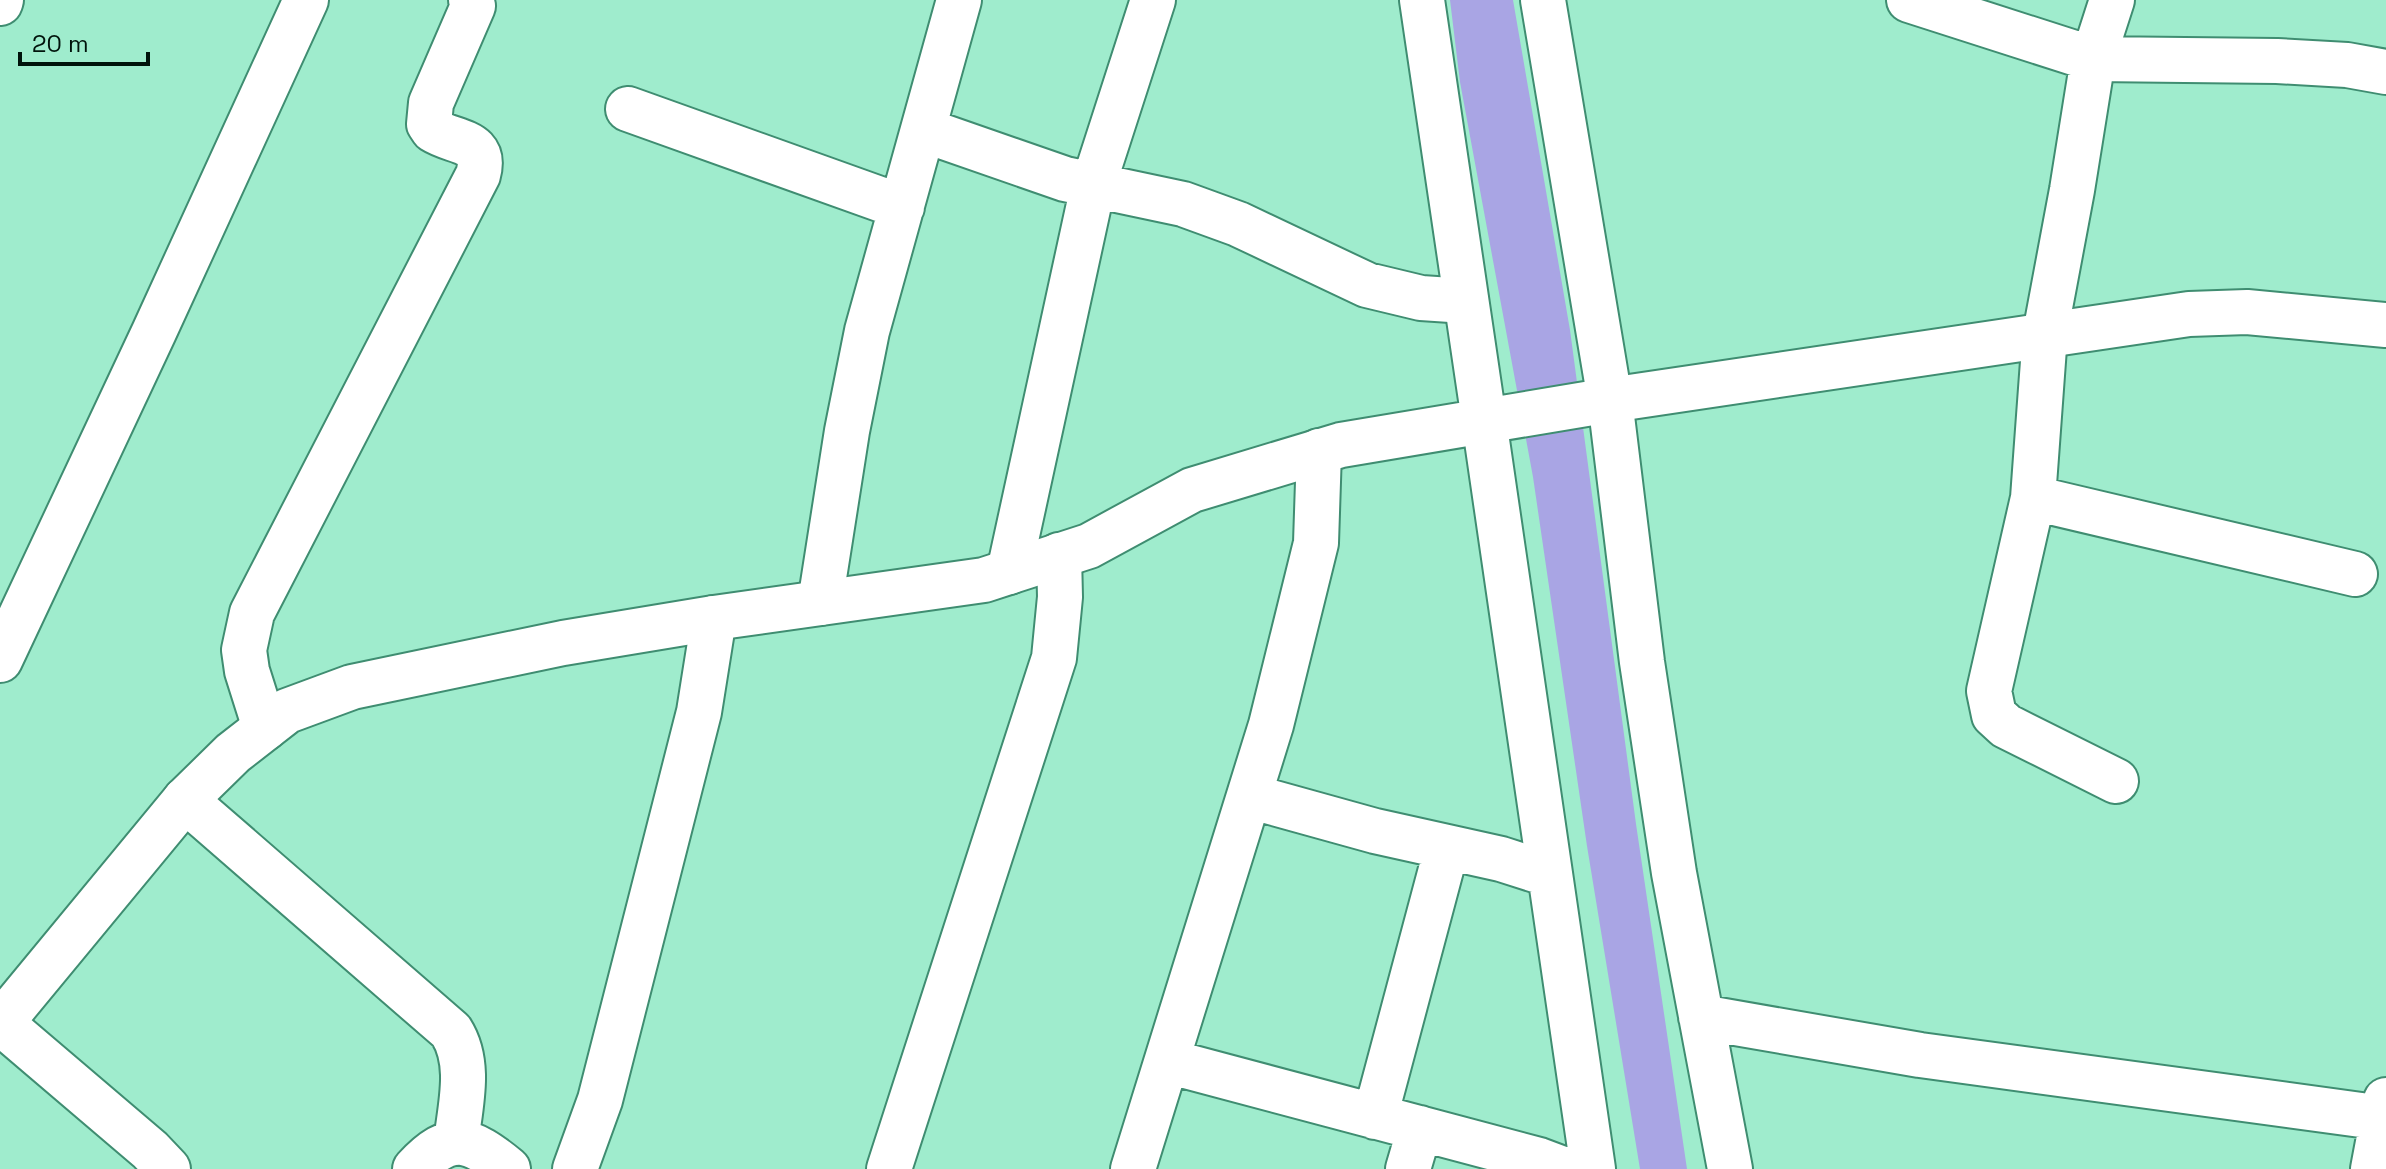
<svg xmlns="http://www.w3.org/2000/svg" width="2386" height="1169" font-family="'Space Grotesk',sans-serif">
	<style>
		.water { fill: #a9a5e4 }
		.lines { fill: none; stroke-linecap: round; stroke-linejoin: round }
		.street-casing { stroke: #3f8d71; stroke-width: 48 }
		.secondary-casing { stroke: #3f8d71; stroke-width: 48 }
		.street { stroke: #fff; stroke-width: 44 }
		.secondary { stroke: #fff; stroke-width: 44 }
	</style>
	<rect width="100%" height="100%" fill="#9feccd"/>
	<path class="water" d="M1450 0H1513L1570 330 1636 824 1687 1169H1640L1587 846 1533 477 1460 82Z"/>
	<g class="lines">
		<g class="street-casing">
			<path id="street" d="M1543 0 1610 400 1642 662 1674 873 1730 1169
				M1909 0 2093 59 2277 61 2347 65 2386 72
				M2112 0 2093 59 2072 190 2045 334 2033 498 1989 691 1994 715 2006 726 2116 781
				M0 3 1 0
				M628 109 902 207
				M924 130 1065 179 1183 204 1238 224 1367 285 1421 298 1466 301
				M1484 420 1593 1169
				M2033 498 2355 574
				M1009 572 1093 186 1153 0
				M820 603 847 431 867 331 959 0
				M0 660 154 332 306 0
				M265 728 247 671 244 650 252 613 478 175C488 139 455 144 433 130L429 124 431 103 473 6 471 0
				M1249 796 1375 831 1501 859 1548 874
				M185 800 451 1031C472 1064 460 1106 456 1143
				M1701 1017 1920 1055 2383 1118
				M1 1023 150 1150 168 1169
				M1167 1061 1539 1160 1563 1169
				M1375 1117 1447 847
				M415 1169C451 1130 470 1138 508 1169
				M575 1169 600 1100 699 712 714 618
				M889 1169 1054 658 1060 597 1059 555
				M1133 1169 1271 725 1316 543 1319 451
				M1408 1169 1420 1128
				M2373 1169 2386 1100"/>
		</g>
		<g class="secondary-casing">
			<path id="secondary" d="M1422 0 1484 420
				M0 1024 185 800 233 753 287 711 352 687 563 643 714 618 984 580 1089 546 1192 490 1341 445 1610 400 2189 314 2247 312 2386 325"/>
		</g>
		<use href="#street" class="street"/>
		<use href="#secondary" class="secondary"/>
	</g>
	<path d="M20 52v12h128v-12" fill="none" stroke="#00130b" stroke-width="4"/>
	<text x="32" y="52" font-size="24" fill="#00130b" stroke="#9feccd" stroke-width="6" paint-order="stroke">20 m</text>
</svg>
